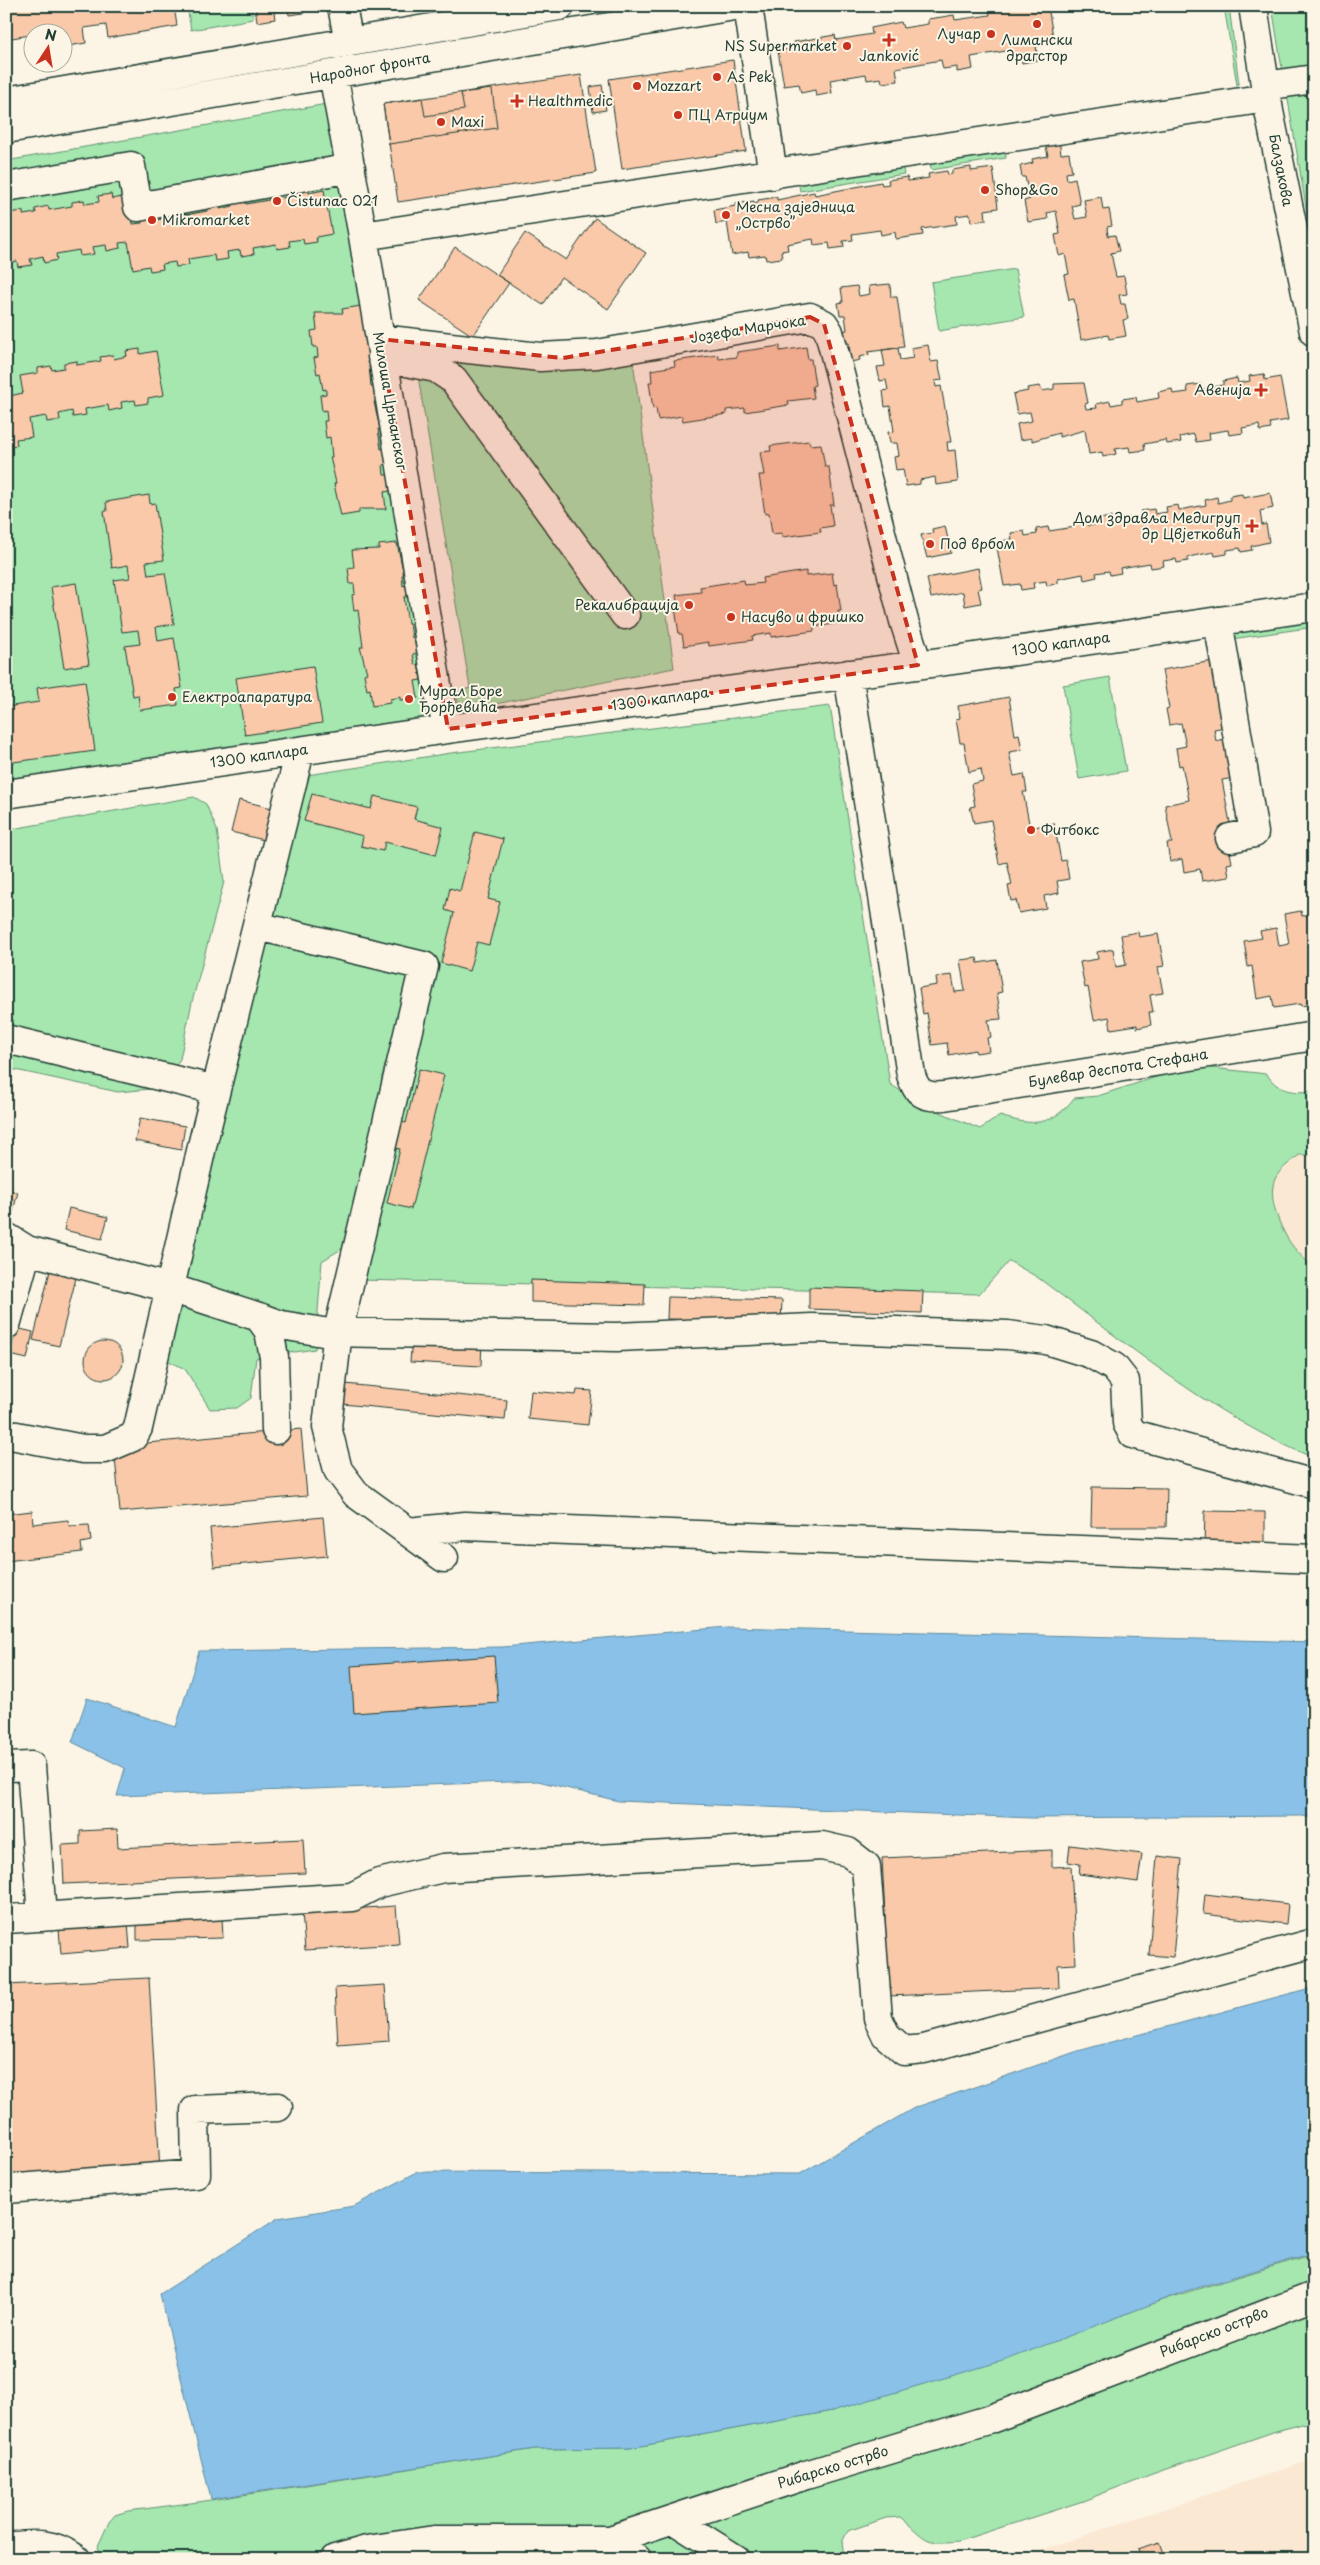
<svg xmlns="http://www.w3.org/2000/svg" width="1320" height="2565" font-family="'Playpen Sans',sans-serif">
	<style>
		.built { fill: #fbe8d3 }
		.green { fill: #a6e6af; stroke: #629272 }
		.water { fill: #8ac1e8; stroke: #5f8ca0 }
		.building { fill: #fac9a9; stroke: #1f3d34 }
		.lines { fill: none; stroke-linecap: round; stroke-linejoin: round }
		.minor-casing { stroke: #1f3d34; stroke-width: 31 }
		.minor { stroke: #fcf5e5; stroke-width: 28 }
		.marked { fill: #c8321e; fill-opacity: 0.2; stroke: #c8321e; stroke-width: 4; stroke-dasharray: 10 6; stroke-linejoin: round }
		.poi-dot { fill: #c8321e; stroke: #fcf5e5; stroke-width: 2 }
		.labels { text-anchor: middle; stroke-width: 4; stroke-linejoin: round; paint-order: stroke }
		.poi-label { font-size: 14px; fill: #1f3d34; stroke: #fcf5e5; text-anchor: start }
		.street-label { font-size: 14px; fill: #1f3d34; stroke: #fcf5e5 }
	</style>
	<rect width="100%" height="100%" fill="#fcf5e5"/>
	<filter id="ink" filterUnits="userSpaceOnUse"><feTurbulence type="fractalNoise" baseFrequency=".02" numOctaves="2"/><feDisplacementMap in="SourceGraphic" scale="10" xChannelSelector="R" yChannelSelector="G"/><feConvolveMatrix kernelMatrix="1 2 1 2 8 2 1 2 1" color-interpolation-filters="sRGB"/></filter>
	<g filter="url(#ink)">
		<path class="built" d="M1299 1154 1314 1155V1270L1309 1262 1296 1251 1280 1227 1272 1188 1276 1178Z
			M1314 2459V2559H1013Z"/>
		<path class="green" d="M187 6H251L253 19 191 30Z
			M1224 6H1229L1239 84 1237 85Z
			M1272 6H1314V70L1283 75Z
			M1314 89V254L1287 94Z
			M332 101 448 729 6 783V379L11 378 6 355V161L321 105Z
			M1003 139 1006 158 931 170 929 151Z
			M901 157 904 174 800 191 797 173Z
			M1015 269 1024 317 939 331 931 282Z
			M400 343 632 353 674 668 461 711 455 692 470 688 417 370Z
			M1314 615V627L1225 640 1223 629Z
			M1110 677 1126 771 1079 779 1063 685Z
			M830 706 890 1084 921 1104 980 1129 1000 1116C1032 1126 1052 1127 1074 1098L1098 1096 1116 1090 1172 1072 1185 1065 1267 1074C1277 1092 1295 1093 1314 1091V1155H1299C1291 1162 1280 1169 1275 1179 1266 1198 1283 1236 1296 1250 1302 1258 1309 1261 1314 1270V1458C1211 1416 1125 1342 1037 1277L1009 1261 979 1294 358 1280 432 973 265 923 294 777 451 753Z
			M194 797 206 804 217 830 224 882 192 1002 180 1059 162 1088 118 1092 6 1068V830Z
			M271 938 404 973 408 982 382 1077 383 1104 343 1248 322 1261 315 1349 256 1358 251 1398 237 1408 210 1409 185 1369 160 1357 260 945Z
			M1314 2254V2421L1276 2431 1152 2474 1083 2501 959 2541C922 2545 926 2538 900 2517L886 2518 848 2531 843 2540 845 2559H101L97 2548 109 2522 115 2515 128 2511 198 2502 535 2449 630 2448 832 2411 1171 2297Z"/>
		<path class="water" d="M727 1627 1314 1642V1819L1303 1816 1031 1818 618 1801 538 1781 117 1796 125 1768 72 1742 87 1698 176 1727 199 1651 503 1647Z
			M1314 1987V2253L1183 2292 1009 2359 832 2411 630 2448 535 2449 211 2499 160 2294 278 2218 354 2206 417 2172 800 2174 914 2108 1078 2051Z"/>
		<path class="building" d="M174 6 177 26 108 38 106 25 84 28 86 43 62 47V32H32V48L30 35 6 39 9 56H6V7Z
			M255 6H302L304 13 289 15 288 10 274 12 275 19 257 22Z
			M1032 6H1048L1054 43 1036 46 1038 60 1022 63 1021 57 1007 59 1006 51 994 53 971 57 973 69 957 72V67L943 69 941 60 896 68 898 81 882 83 881 78 867 80 866 74 830 80 832 93 816 96 815 90 801 93 799 84 784 86 778 51 795 48 794 42 835 35 836 40 872 34 871 28 901 22 903 28 928 24V19L942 17 954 15 955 20 990 15 989 10Z
			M733 60 746 151 622 169 609 79Z
			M581 75 596 173 398 202 383 104Z
			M602 85 606 110 593 112 590 87Z
			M492 89 497 128 389 144 383 104 422 98 425 116 464 110 461 93Z
			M1059 139 1061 154 1069 153 1072 172 1066 173 1067 180 1075 178 1080 204 1072 206 1075 219 1087 217 1084 200 1101 197 1103 210 1109 209 1112 226 1107 227 1108 236 1115 235 1119 251 1111 253 1116 277 1124 276 1127 294 1119 295 1121 304H1125L1128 319 1123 320 1126 336 1109 339 1108 335 1081 340 1074 299 1069 300 1064 275 1069 274 1065 254 1059 256 1055 235 1060 234 1056 211 1047 213 1048 219 1028 222 1024 201 1030 199 1025 177H1022L1020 166 1033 163 1032 159 1048 156 1045 142Z
			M971 167V171L993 168 998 208 985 210 986 220 971 222 970 214 956 216 957 224 922 229 923 235 896 239 895 232 881 235 880 230 852 234 853 240 843 241 844 247 830 249 829 243 814 245 813 239 787 244 788 250 781 251 782 258 766 260 765 255 749 257 748 252 732 255 727 222 716 224 714 210 735 206V204L754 201V204L758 203V200L777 197V200L814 192 815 195 881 182 882 185 889 184 888 180 907 177 908 181 929 178 928 174 947 171 948 175 952 174V170Z
			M308 188 309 193 324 190 332 234 316 237 317 242 304 244 303 239 289 241 290 247 277 249 276 244 253 248 254 254 241 256 240 250 227 252 228 259 215 261 214 255 188 259 189 265 176 267 175 262 162 264 163 269 150 271 149 266 133 269 128 242 119 243 120 248 107 251 106 245 92 247 94 254 80 256 79 250 56 254 57 260 44 263 43 256 30 259 32 265 18 267 17 261 6 263V218H10L9 213 23 211V215L36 213 35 209 48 206 49 210 72 206V202L84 200 85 204 99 202 98 196 111 194 112 199 128 196 133 224 142 223 141 218 154 215 155 220 168 218 167 213 180 211 181 216 207 211 206 207 219 205 220 209 233 206 232 202 245 200 246 204 269 200 268 196 281 193 282 198 296 195 295 190Z
			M595 218 646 253 608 309 561 277 543 305 497 275 525 233 566 260Z
			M455 247 509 283 473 336 419 300Z
			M890 284 891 297H897L904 347 868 352 869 355 859 357 860 360 851 362 849 343 844 344 842 331 847 330 845 315H840L838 303 843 302 841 288 857 286 859 296 870 294 869 286Z
			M361 306 368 339H365L371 365 369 366 371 386H374L377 402H374L380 429H378L381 449 384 448 387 464 383 465 384 475H388L390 491 384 492 386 509H359V513L341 516 334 484 336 483 330 457H332L330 437 326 438 324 421H327L326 410 322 411 320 395 326 394V389L323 390 320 373 317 374 314 358 318 357 317 347H313L311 331 317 330 315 313H343L342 309Z
			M928 345 931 362 938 361 942 380 935 381 936 387 941 386 951 442H947L948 451 955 450 958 482 936 485 935 477 920 480V484L906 486 903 469 896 470 894 457 899 456 897 443H890L888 432 894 431 890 406 885 407 883 391 888 390 886 380 880 381 877 367 885 366 882 350 898 348 900 360 913 358 911 348Z
			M780 346V351L806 347 808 359H811L815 385 812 386 814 398 788 401 789 405 745 412V408L726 410 727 414 683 421 682 416 658 420 656 408 653 409 649 382H652L651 370 675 366 674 361 718 355 719 359 737 357V352Z
			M140 349V354L156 351 164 395 148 398V403L136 405 135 400 121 402 122 408 109 411 108 405 85 409 86 415 73 417 72 411 59 414 60 420 47 422 46 416 29 419 32 437 16 439 17 445 6 447V391L9 396 23 393 20 376 38 373V368L51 366 52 370 64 368V363L77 361V365L101 361 100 357 113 355 114 359 127 356 126 351Z
			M1264 374 1265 380 1280 377 1288 420 1270 423 1271 429 1260 431 1259 425 1242 428 1243 433 1229 435 1228 430 1209 433 1210 440 1196 442 1194 434 1180 437 1181 442 1167 444 1166 440 1144 444 1145 450 1130 452 1129 447 1115 449 1116 454 1103 457 1102 452 1089 454 1085 430 1059 437V433L1032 441V438L1020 440 1017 424 1032 421 1030 412 1017 414 1013 394 1028 391 1027 388 1040 386 1042 391 1054 389V384L1084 383 1088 403 1085 404 1086 409 1097 408 1096 404 1110 401 1111 405 1122 403V399L1136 397 1137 402 1159 398 1158 392 1172 389 1173 394 1188 392 1187 386 1201 384 1202 389 1223 385V381L1237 378 1238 383 1250 381 1249 376Z
			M809 441 810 445 821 444 825 467H829L834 505H830L833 526 820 528 821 532 782 537V533L772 534 769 513 765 514 759 475H764L760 452 771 451 770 446Z
			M1270 493 1273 508 1260 511 1262 525 1266 524 1269 542 1251 546 1252 550 1241 552 1240 548 1227 550V554L1215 556 1214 552 1188 557V561L1177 563 1176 559 1163 561 1164 566 1151 568 1150 563 1120 568 1121 573 1110 575 1109 571 1096 573 1097 577 1084 580 1083 574 1058 579V583L1047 586 1046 581 1033 583 1034 588 1021 590 1020 584 1004 586 996 542 1012 539 1011 533 1024 531 1025 536 1037 534 1036 529 1048 527 1049 531 1075 527 1074 523 1087 521 1088 526 1100 524 1099 519 1111 517 1112 521 1142 516 1141 511 1154 509 1155 514 1167 512 1166 507 1178 505 1179 510 1206 505 1205 500 1217 497 1218 503 1230 500V496L1242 494 1243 498Z
			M149 495 150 504 155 503 164 560 146 562 148 575 165 573 174 624 156 627 158 641 174 638 182 688 176 689 178 705 140 710 138 695 133 696 125 646 140 644 138 630 122 632 114 580 130 578 128 565 112 568 104 511H107L106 502Z
			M945 526 951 553 927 558 921 535 933 533 932 529Z
			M397 543 404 575H402L403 586 406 585 407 597H404L408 624 410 623 412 638 414 637 417 653 413 654 415 665 418 664 421 680 415 681 418 698 400 700V697L390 699V703L372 706 370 689 367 690 364 674 367 673 360 647H363L358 610 354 611 352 595 355 594 354 584H350L348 568 354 567 352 550 379 549V545Z
			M978 568 982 588 978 589 981 603 965 606 963 592 931 598 927 578Z
			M806 571V576L832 573 834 585 837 584 841 611H838L840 623 814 627V631L771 637V633L752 636 753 640 709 646 708 642 684 646 682 634H679L675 608H678L676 595 701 592 700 587 744 580 745 585 763 583 762 578Z
			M76 583 89 664 64 668 51 587Z
			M1213 661 1226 727 1214 729 1216 741 1228 738 1240 777 1222 780 1230 823 1222 825 1226 848 1229 847 1232 863 1227 864 1229 877 1202 881 1200 869 1184 872 1182 859 1170 862 1167 843H1172L1165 805 1189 800 1182 765 1179 766 1176 748 1186 746 1181 723 1169 725 1166 709 1169 708 1162 670Z
			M313 666 322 723 245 735 236 678Z
			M85 681 95 751 6 763V707L39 702 37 688Z
			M1009 697 1015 735 1019 734 1022 750 1009 752 1014 776 1024 774 1027 792H1023L1030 828 1054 823 1061 861 1066 860 1069 879 1057 881 1059 893 1044 896 1046 908 1019 913 1016 900 1011 901 1008 886 1012 885 1007 862 999 864 991 820 974 823 970 807 975 806 971 784 983 781 981 769 969 772 964 743H960L956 719 960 718 958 706Z
			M312 794 371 809 374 796 417 807 414 819 443 827 436 855 385 842 383 851 361 846 363 836 304 821Z
			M239 800 276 809 268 841 231 832Z
			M475 832 503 839 488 899 500 902 489 945 477 942 469 971 441 963 454 913 445 910 450 888 460 891Z
			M1301 911 1302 916 1314 914V1004L1301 1006 1300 1004 1274 1008 1272 996 1257 999 1252 966 1248 967 1244 941 1262 938 1260 931 1276 928 1279 946 1289 944 1284 914Z
			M1138 932 1139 937 1158 934 1164 966 1158 967 1163 993 1150 995 1153 1012H1149L1151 1025 1137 1028V1025L1111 1029 1109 1017 1094 1020 1088 987 1085 988 1080 962 1098 959 1097 952 1113 949 1116 967 1126 965 1121 935Z
			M977 958 978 963 997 960 1002 992 997 993 1001 1019 988 1020 991 1037 987 1038 989 1051 976 1053 975 1050 949 1055 947 1043 932 1045 927 1013 923 1014 919 988 937 985 936 977 952 975 955 992 965 991 960 960Z
			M419 1069 444 1075 411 1209 387 1203 400 1149 390 1147 397 1121 406 1123Z
			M140 1118 185 1126 181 1150 135 1141Z
			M6 1190 18 1192 11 1219 6 1218Z
			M69 1208 108 1217 102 1239 64 1230Z
			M51 1267 77 1274 59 1346 33 1340Z
			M531 1280 645 1284 644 1305 531 1302Z
			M809 1287 923 1291 922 1313 809 1309Z
			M668 1297 782 1300 781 1323 667 1319Z
			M16 1328 33 1332 27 1359 10 1355Z
			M412 1337 482 1341 481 1366 410 1362Z
			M85 1360a19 19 0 1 1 38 0a19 19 0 1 1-38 0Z
			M345 1384 507 1400 505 1420 343 1404Z
			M577 1390 592 1391 588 1425 528 1419 531 1391 576 1395Z
			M301 1429 307 1496 120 1512 114 1446Z
			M1092 1487 1167 1488 1166 1527H1091Z
			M32 1511 33 1524 68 1520 69 1526 89 1525 91 1541 81 1543 82 1552 6 1561V1514Z
			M1205 1511 1265 1512V1549L1204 1548Z
			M323 1517 327 1556 214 1567 210 1528Z
			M494 1656 498 1703 354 1713 351 1666Z
			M117 1829 118 1848 303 1839 305 1873 64 1884 62 1845 80 1844V1831Z
			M1070 1845 1142 1854 1138 1882 1079 1874 1080 1864 1068 1862Z
			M1052 1850V1867L1071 1866 1076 1964 1058 1965 1059 1988 889 1996 882 1858Z
			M1157 1856 1182 1859 1173 1957 1149 1955Z
			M1205 1894 1288 1904 1286 1924 1203 1914Z
			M396 1906 399 1944 305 1950 302 1912Z
			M222 1917 223 1938 137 1940V1919Z
			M128 1923 130 1948 61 1954 59 1929Z
			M149 1978 160 2171 6 2180V1985Z
			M385 1985 389 2041 338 2045 335 1988Z
			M1160 2542 1166 2559H1142L1138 2549Z"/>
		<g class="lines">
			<g class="minor-casing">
				<path id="minor" d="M342 6 349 43
					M748 6 773 175
					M1253 6 1269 111 1314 332
					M333 74 363 236 438 691 448 729
					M1265 86 1314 79
					M6 101 560 6
					M6 129 734 6
					M6 187 131 166 138 207 351 168
					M363 236 1267 98
					M380 339 540 357 597 354 810 317 824 324 829 332 904 621 918 665
					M382 357 436 368 454 380 625 615
					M1218 621 1254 833 1230 838
					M848 674 911 1075C916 1093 925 1098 944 1096L1314 1036
					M6 794 448 729 961 659 1314 607
					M257 926 424 966 338 1331 327 1427 338 1470 356 1494 444 1558
					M6 1039 216 1090
					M6 1237 27 1250 170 1288 259 1317 269 1331 274 1357 276 1430
					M259 1317 281 1325 323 1332 617 1337 812 1328 1008 1335 1046 1340 1091 1354 1114 1367 1125 1381 1127 1423 1133 1434 1314 1484
					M6 1325 27 1250
					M6 1434 83 1449H105L133 1437 138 1428 203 1142 300 751
					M409 1532 465 1526 1314 1559
					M6 1767 31 1766 42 1917
					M6 1919 352 1897 379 1883 443 1868 822 1846 848 1852 866 1866 878 2018 886 2035 904 2051 924 2049 1314 1943
					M6 2189 196 2174 195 2110 278 2107
					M674 2520 736 2559
					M610 2540 637 2559
					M6 2547C34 2544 52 2541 76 2559
					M335 2559 367 2550 434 2540H610L806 2475 988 2420 1314 2296"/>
			</g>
			<use href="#minor" class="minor"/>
		</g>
	</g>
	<path class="marked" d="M810 317 824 324 918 665 448 729 380 339 563 358Z"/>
	<g class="poi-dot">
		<circle cx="1037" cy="24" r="5"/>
		<circle cx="991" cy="34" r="5"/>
		<path d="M886.5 32.5h5v5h5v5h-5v5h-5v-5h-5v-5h5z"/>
		<circle cx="847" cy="46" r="5"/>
		<circle cx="717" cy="77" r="5"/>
		<circle cx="637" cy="86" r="5"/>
		<path d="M514.5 93.5h5v5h5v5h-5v5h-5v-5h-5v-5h5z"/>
		<circle cx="678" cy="115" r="5"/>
		<circle cx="441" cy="122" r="5"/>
		<circle cx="985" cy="190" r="5"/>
		<circle cx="277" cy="201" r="5"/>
		<circle cx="726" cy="215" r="5"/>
		<circle cx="152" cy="220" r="5"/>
		<path d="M1258.5 382.5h5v5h5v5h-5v5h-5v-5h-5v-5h5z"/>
		<path d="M1249.5 518.5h5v5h5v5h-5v5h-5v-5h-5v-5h5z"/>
		<circle cx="930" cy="544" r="5"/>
		<circle cx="689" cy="605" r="5"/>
		<circle cx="731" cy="617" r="5"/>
		<circle cx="172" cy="697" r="5"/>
		<circle cx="409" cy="699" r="5"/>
		<circle cx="1031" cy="830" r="5"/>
	</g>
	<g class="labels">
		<g class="poi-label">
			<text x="981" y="39" text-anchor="end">Лучар</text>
			<text x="1037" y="45" text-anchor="middle">Лимански<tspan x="1037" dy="16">драгстор</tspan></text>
			<text x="837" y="51" text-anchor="end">NS Supermarket</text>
			<text x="889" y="61" text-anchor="middle">Janković</text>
			<text x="727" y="82">As Pek</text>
			<text x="647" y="91">Mozzart</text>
			<text x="528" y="106">Healthmedic</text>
			<text x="688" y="120">ПЦ Атриум</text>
			<text x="451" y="127">Maxi</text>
			<text x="995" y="195">Shop&amp;Go</text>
			<text x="287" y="206">Čistunac 021</text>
			<text x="736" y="212">Месна заједница<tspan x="736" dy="16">„Острво”</tspan></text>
			<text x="162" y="225">Mikromarket</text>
			<text x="1251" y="395" text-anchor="end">Авенија</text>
			<text x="1241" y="523" text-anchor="end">Дом здравља Медигруп<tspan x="1241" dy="16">др Цвјетковић</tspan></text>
			<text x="940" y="549">Под врбом</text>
			<text x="679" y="610" text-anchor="end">Рекалибрација</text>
			<text x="741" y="622">Насуво и фришко</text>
			<text x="419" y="696">Мурал Боре<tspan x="419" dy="16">Ђорђевића</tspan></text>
			<text x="182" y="702">Електроапаратура</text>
			<text x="1041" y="835">Фитбокс</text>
		</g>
		<g class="street-label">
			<text transform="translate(370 68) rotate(-10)" y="5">Народног фронта</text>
			<text transform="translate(1281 170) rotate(79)" y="5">Балзакова</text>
			<text transform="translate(748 329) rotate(-9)" y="5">Јозефа Марчока</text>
			<text transform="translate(390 401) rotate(80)" y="5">Милоша Црњанског</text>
			<text transform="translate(1061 644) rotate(-8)" y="5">1300 каплара</text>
			<text transform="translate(660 699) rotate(-8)" y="5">1300 каплара</text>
			<text transform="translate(259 756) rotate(-8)" y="5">1300 каплара</text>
			<text transform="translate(1118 1068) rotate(-9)" y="5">Булевар деспота Стефана</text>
			<text transform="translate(1214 2332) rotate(-21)" y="5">Рибарско острво</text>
			<text transform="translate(833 2467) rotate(-17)" y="5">Рибарско острво</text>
		</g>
	</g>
	<rect width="1320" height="2565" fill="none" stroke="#fcf5e5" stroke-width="25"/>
	<rect x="12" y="12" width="1295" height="2540" fill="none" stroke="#1f3d34" stroke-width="2" filter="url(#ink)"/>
	<g transform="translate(48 48) rotate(12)"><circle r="24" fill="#fcf5e5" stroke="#a4ab9e"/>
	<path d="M0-4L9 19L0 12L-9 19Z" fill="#c8321e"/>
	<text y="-8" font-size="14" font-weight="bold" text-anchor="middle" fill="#1f3d34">N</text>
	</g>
</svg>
